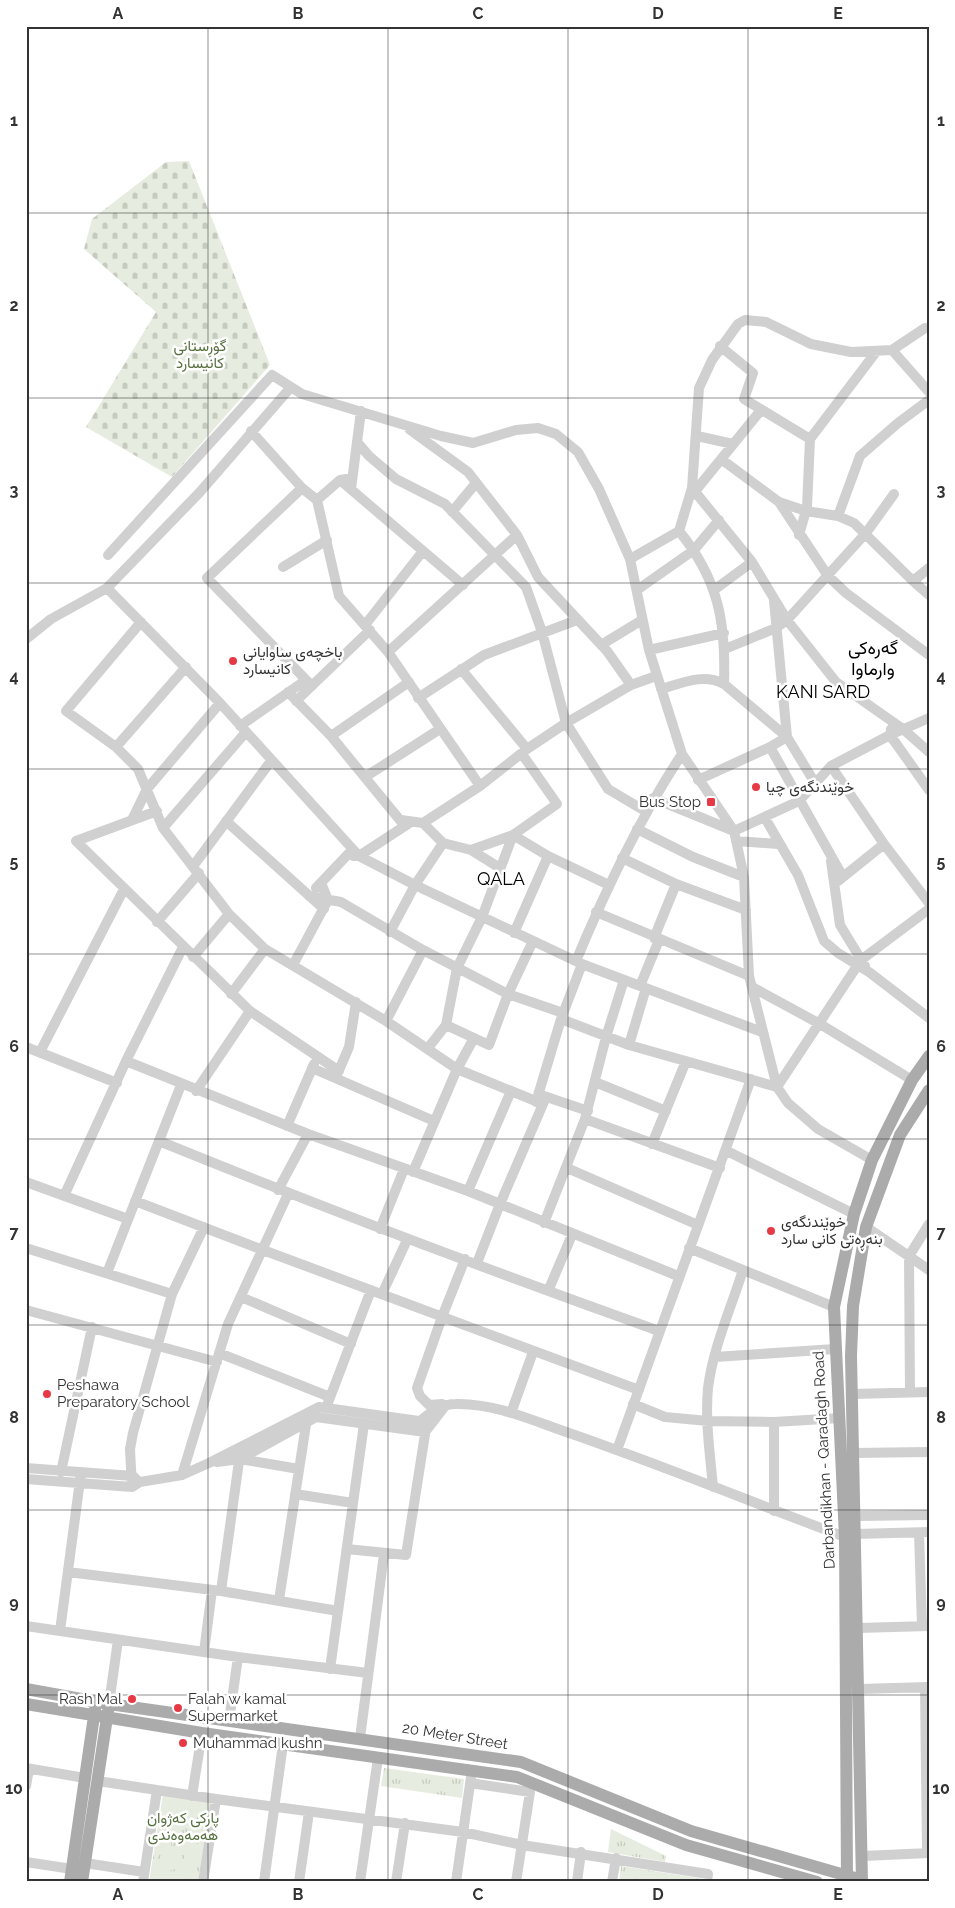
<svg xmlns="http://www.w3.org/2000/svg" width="955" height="1908" font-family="Raleway,Vazirmatn,sans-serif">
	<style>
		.cemetery { fill: url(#cemetery-stones) }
		.park { fill: url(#park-tufts) }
		.garden { fill: #e6ecdf }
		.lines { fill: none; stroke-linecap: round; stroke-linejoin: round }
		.minor { stroke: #d0d0d0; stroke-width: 10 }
		.major { stroke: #ababab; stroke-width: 12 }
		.grid { fill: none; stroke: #333; stroke-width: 1; stroke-opacity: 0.55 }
		.poi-dot { fill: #e63946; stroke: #fff; stroke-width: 2 }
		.labels { text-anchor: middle; stroke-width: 5; stroke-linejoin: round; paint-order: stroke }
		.park-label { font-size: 15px; fill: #56703f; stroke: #fff }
		.poi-label { font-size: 15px; fill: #333; stroke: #fff; text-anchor: start }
		.street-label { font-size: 15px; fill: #333; stroke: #fff }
		.quarter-label { font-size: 18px; fill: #000; stroke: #fff }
		.neatline { fill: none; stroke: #333; stroke-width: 2 }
		.grid-label { font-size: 16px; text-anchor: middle; font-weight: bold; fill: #333 }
	</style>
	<defs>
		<pattern id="cemetery-stones" width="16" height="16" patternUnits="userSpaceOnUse" patternTransform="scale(1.25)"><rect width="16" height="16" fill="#e6ecdf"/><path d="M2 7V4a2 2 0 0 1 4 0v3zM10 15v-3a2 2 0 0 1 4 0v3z" fill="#c6cbc0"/></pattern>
		<pattern id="park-tufts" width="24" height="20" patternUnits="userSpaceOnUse" patternTransform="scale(1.25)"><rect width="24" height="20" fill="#e6ecdf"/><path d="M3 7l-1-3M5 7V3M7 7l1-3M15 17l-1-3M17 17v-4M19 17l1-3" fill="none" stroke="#c6cbc0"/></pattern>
	</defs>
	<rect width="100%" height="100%" fill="#fff"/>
	<path class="cemetery" d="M189 161 270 365 172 477 86 427 156 312 84 249 92 219 166 162Z"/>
	<path class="park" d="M384 1768 464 1779 462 1798 381 1786Z
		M163 1795 211 1801 198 1882H149Z
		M611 1829 666 1856 665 1862 608 1852Z
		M621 1866 704 1879 703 1882H619Z"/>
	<path class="garden" d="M164 1799 211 1805 203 1849 187 1864 184 1861 187 1843 198 1844 202 1816 165 1810 156 1869H162L173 1864 183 1867 169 1871 164 1882H151Z
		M168 1815 181 1817 180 1827H174L169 1858 162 1865 160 1864Z"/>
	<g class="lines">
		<path class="minor" d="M720 346 753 373 744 399 810 439
			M892 350 929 392
			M409 429 468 472 517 535 538 577 607 651 631 685
			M251 431 302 488 317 500 339 596 388 652 480 786
			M697 436 733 444
			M357 442 369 456 396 479 445 504 526 587 542 632 566 723 608 789 645 811
			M721 459 779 502 828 576 846 593 929 655
			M340 480 463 585
			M302 488 207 578 312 686
			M692 488 752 562 787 620 836 682 903 729 929 752
			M351 489 361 411
			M692 495 761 410
			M317 500 340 480 346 479
			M779 502 806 511 838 516 854 523 913 581 929 568
			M452 512 476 483
			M838 516 860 456 898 423 929 400
			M679 531C719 580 726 623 724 684
			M799 535 807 507 810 439 876 352
			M108 555 272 375 302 394 441 436 473 443 516 430 538 428 556 434 578 452 599 489 630 559 649 650 682 754 734 831 744 877 749 976 777 1087 788 1103 818 1129 872 1160
			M630 559 679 531 692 488 699 388 712 360 738 324 745 320 766 322 811 344 851 352 892 350 925 328
			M283 567 327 540
			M913 581 929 595
			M107 588 200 492 291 387
			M637 590 694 550 719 520
			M714 590 752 562
			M774 601 787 737
			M141 622 66 711 116 747 138 769 163 828 229 914 265 949 386 1021 457 1069 543 1104
			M365 625 423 551
			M26 639 51 619 107 588 220 703 359 856 415 885 582 964 762 1032
			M601 645 642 620
			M725 649 776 628 787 620 866 533 894 494
			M649 650 724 633
			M388 652 517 535
			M461 669 527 749
			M661 689C682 683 703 673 724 684L787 737 815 783
			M288 692 331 736 404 825
			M418 698 484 655 577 620
			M296 701 370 630
			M240 726 306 680
			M891 729 890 735 929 790
			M331 736 409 682
			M116 747 186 667
			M770 747 843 877
			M831 766 884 844 929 903
			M365 777 440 729
			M698 780 770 747 787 737
			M653 798 734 831 799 801 831 766 890 735 929 718
			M157 811 76 841 250 1011 339 1071
			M765 818 798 875 824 941 838 953 869 972 929 1018
			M132 820 147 789 220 703
			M401 820 423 823 480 786 527 749 566 723 631 685 656 676
			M226 821 324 909
			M423 823 443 843 471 850 500 868
			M163 828 246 732
			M637 829 693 857 744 877
			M736 841 778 844
			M471 850 513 835 557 804 522 754
			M353 856H359L411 822
			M622 858 676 884 746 910
			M831 861 840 925 865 966
			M194 865 271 761
			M838 881 884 844
			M316 888 352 850
			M309 896 341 902 423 950 508 994 563 1013
			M596 912 749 976
			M157 922 199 873
			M390 932 415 885 443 843
			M514 933 548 856
			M654 938 676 884
			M193 957 229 914
			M576 961C606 889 639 819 682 754
			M293 965 328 900 321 883
			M640 986 659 940
			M752 987 820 1024 912 1080
			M646 988 629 1045 777 1087 861 960 929 909
			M231 994 265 949
			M561 1019 629 1045
			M386 1021 423 950
			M446 1025 489 1045 508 994 533 941
			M26 1047 117 1083
			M428 1048 446 1025 457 968 482 917 513 835 548 856 609 885
			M40 1052 124 889
			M126 1061 308 1134 468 1191 678 1276
			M312 1068 434 1121
			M337 1075 349 1047 356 1002
			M595 1082 666 1111
			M196 1091 250 1011
			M541 1095 588 1111
			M536 1102 561 1019 582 964
			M585 1119 720 1168
			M287 1126 314 1064
			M159 1141C324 1208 491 1271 659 1331
			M652 1144 686 1061
			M727 1151 854 1214
			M567 1168 698 1225
			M413 1172 457 1069 474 1038
			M26 1182 128 1219
			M278 1190 308 1134
			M468 1191 511 1091
			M64 1196 126 1061 183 947
			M135 1201 263 1250 639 1390
			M544 1223 585 1119 606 1037 624 980
			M866 1227 929 1270
			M380 1229 404 1169
			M26 1248 172 1294
			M689 1248 834 1307
			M477 1263 500 1204 546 1097
			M107 1273 181 1085
			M548 1291 572 1235
			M382 1294 407 1240
			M241 1297 351 1344
			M26 1310 217 1362
			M219 1353 330 1397
			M715 1357 835 1349
			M910 1392 909 1256 929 1224
			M853 1394 929 1392
			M442 1404 429 1405 420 1396 417 1388 442 1317 465 1259
			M633 1404 665 1417 708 1421 774 1422 840 1418
			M326 1408 371 1290
			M511 1413 533 1352
			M420 1421C431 1412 441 1404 456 1404 496 1403 536 1422 572 1434 664 1466 754 1503 845 1537
			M425 1432 446 1405
			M617 1450 751 1079
			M854 1453 929 1452
			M240 1459 299 1469
			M217 1462 240 1459 316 1417 425 1432
			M26 1468 133 1476 137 1480
			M61 1472 92 1327
			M182 1475 228 1324 288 1194
			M26 1479 132 1487 140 1482 182 1475 209 1463 319 1407 426 1422
			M132 1487 130 1449 133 1433 172 1294 204 1227
			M713 1487C710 1454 705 1420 708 1388 713 1348 731 1308 743 1270
			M295 1494 353 1503
			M774 1511V1422
			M856 1516 929 1515
			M919 1533 922 1626
			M856 1534 929 1532
			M347 1549 406 1555 426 1428
			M68 1572 221 1591 338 1611
			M221 1591 240 1454
			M279 1600 307 1418
			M26 1626 238 1657 368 1673
			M858 1628 929 1626
			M60 1631 81 1473
			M204 1652 212 1590
			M330 1669 364 1424
			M925 1687 927 1853
			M859 1689 929 1687
			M109 1704 118 1640
			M229 1721 238 1657
			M360 1738 384 1554
			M26 1768 85 1778
			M98 1781 216 1799 463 1832 522 1845 708 1874 707 1882
			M470 1783 530 1792 516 1882
			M26 1786 29 1769
			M192 1796 202 1733
			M863 1856 929 1853
			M26 1862 72 1869
			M85 1863 144 1872
			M143 1882 157 1790
			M203 1882 216 1799
			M264 1882 283 1744
			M299 1882 309 1812
			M360 1882 378 1758
			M396 1882 405 1823
			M456 1882 471 1777
			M577 1882 581 1852
			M612 1882 616 1858"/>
		<path class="major" d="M26 1689 109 1704 521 1762 691 1831 862 1880
			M26 1704 202 1733 517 1777 686 1845 817 1882
			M70 1882 95 1709
			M82 1882 108 1711
			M847 1882 845 1537 834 1307 854 1214 872 1160 912 1080 929 1056
			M862 1882 851 1356 853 1306 866 1227 900 1135 929 1090"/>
	</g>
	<path class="grid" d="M208 26V1882M388 26V1882M568 26V1882M748 26V1882M26 213H929M26 398H929M26 583H929M26 769H929M26 954H929M26 1139H929M26 1325H929M26 1510H929M26 1695H929"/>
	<g class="poi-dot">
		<circle cx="233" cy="661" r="5"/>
		<circle cx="756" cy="787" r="5"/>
		<rect x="706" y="797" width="10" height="10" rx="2.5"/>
		<circle cx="771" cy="1231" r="5"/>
		<circle cx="47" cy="1394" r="5"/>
		<circle cx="132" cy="1699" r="5"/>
		<circle cx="178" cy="1708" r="5"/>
		<circle cx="183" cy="1743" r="5"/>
	</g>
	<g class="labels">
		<g class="park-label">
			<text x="200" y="351">گۆڕستانی<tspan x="200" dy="17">کانیسارد</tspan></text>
			<text x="183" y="1823">پارکی کەژوان<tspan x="183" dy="17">هەمەوەندی</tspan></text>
		</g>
		<g class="poi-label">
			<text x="243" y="657">باخچەی ساوایانی<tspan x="243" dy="17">کانیسارد</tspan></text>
			<text x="766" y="792">خوێندنگەی چیا</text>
			<text x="701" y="807" text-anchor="end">Bus Stop</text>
			<text x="781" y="1227">خوێندنگەی<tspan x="781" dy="17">بنەڕەتی کانی سارد</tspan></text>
			<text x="57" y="1390">Peshawa<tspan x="57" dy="17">Preparatory School</tspan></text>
			<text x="122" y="1704" text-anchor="end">Rash Mal</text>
			<text x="188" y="1704">Falah w kamal<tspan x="188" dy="17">Supermarket</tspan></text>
			<text x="193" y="1748">Muhammad kushn</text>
		</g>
		<g class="street-label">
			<text transform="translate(824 1460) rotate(-93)" y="5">Darbandikhan - Qaradagh Road</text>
			<text transform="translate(455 1736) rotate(9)" y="5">20 Meter Street</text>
		</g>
		<g class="quarter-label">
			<text x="873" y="654">گەرەکی<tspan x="873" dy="21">وارماوا</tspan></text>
			<text x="823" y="698">KANI SARD</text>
			<text x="501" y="885">QALA</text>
		</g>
	</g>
	<rect width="955" height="1908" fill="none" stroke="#ffffff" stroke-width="55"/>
	<rect x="28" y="28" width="900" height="1852" class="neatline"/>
	<g class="grid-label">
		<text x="118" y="19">A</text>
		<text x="298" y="19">B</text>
		<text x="478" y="19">C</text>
		<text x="658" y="19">D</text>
		<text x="838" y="19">E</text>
		<text x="14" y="126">1</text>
		<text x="941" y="126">1</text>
		<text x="14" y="311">2</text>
		<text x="941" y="311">2</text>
		<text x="14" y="496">3</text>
		<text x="941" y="496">3</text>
		<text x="14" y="682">4</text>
		<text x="941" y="682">4</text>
		<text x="14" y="867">5</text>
		<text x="941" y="867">5</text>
		<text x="14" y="1052">6</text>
		<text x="941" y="1052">6</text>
		<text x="14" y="1238">7</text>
		<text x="941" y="1238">7</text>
		<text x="14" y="1423">8</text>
		<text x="941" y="1423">8</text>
		<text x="14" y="1608">9</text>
		<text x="941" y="1608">9</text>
		<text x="14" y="1794">10</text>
		<text x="941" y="1794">10</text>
		<text x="118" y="1900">A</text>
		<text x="298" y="1900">B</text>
		<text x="478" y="1900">C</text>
		<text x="658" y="1900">D</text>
		<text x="838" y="1900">E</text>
	</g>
</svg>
